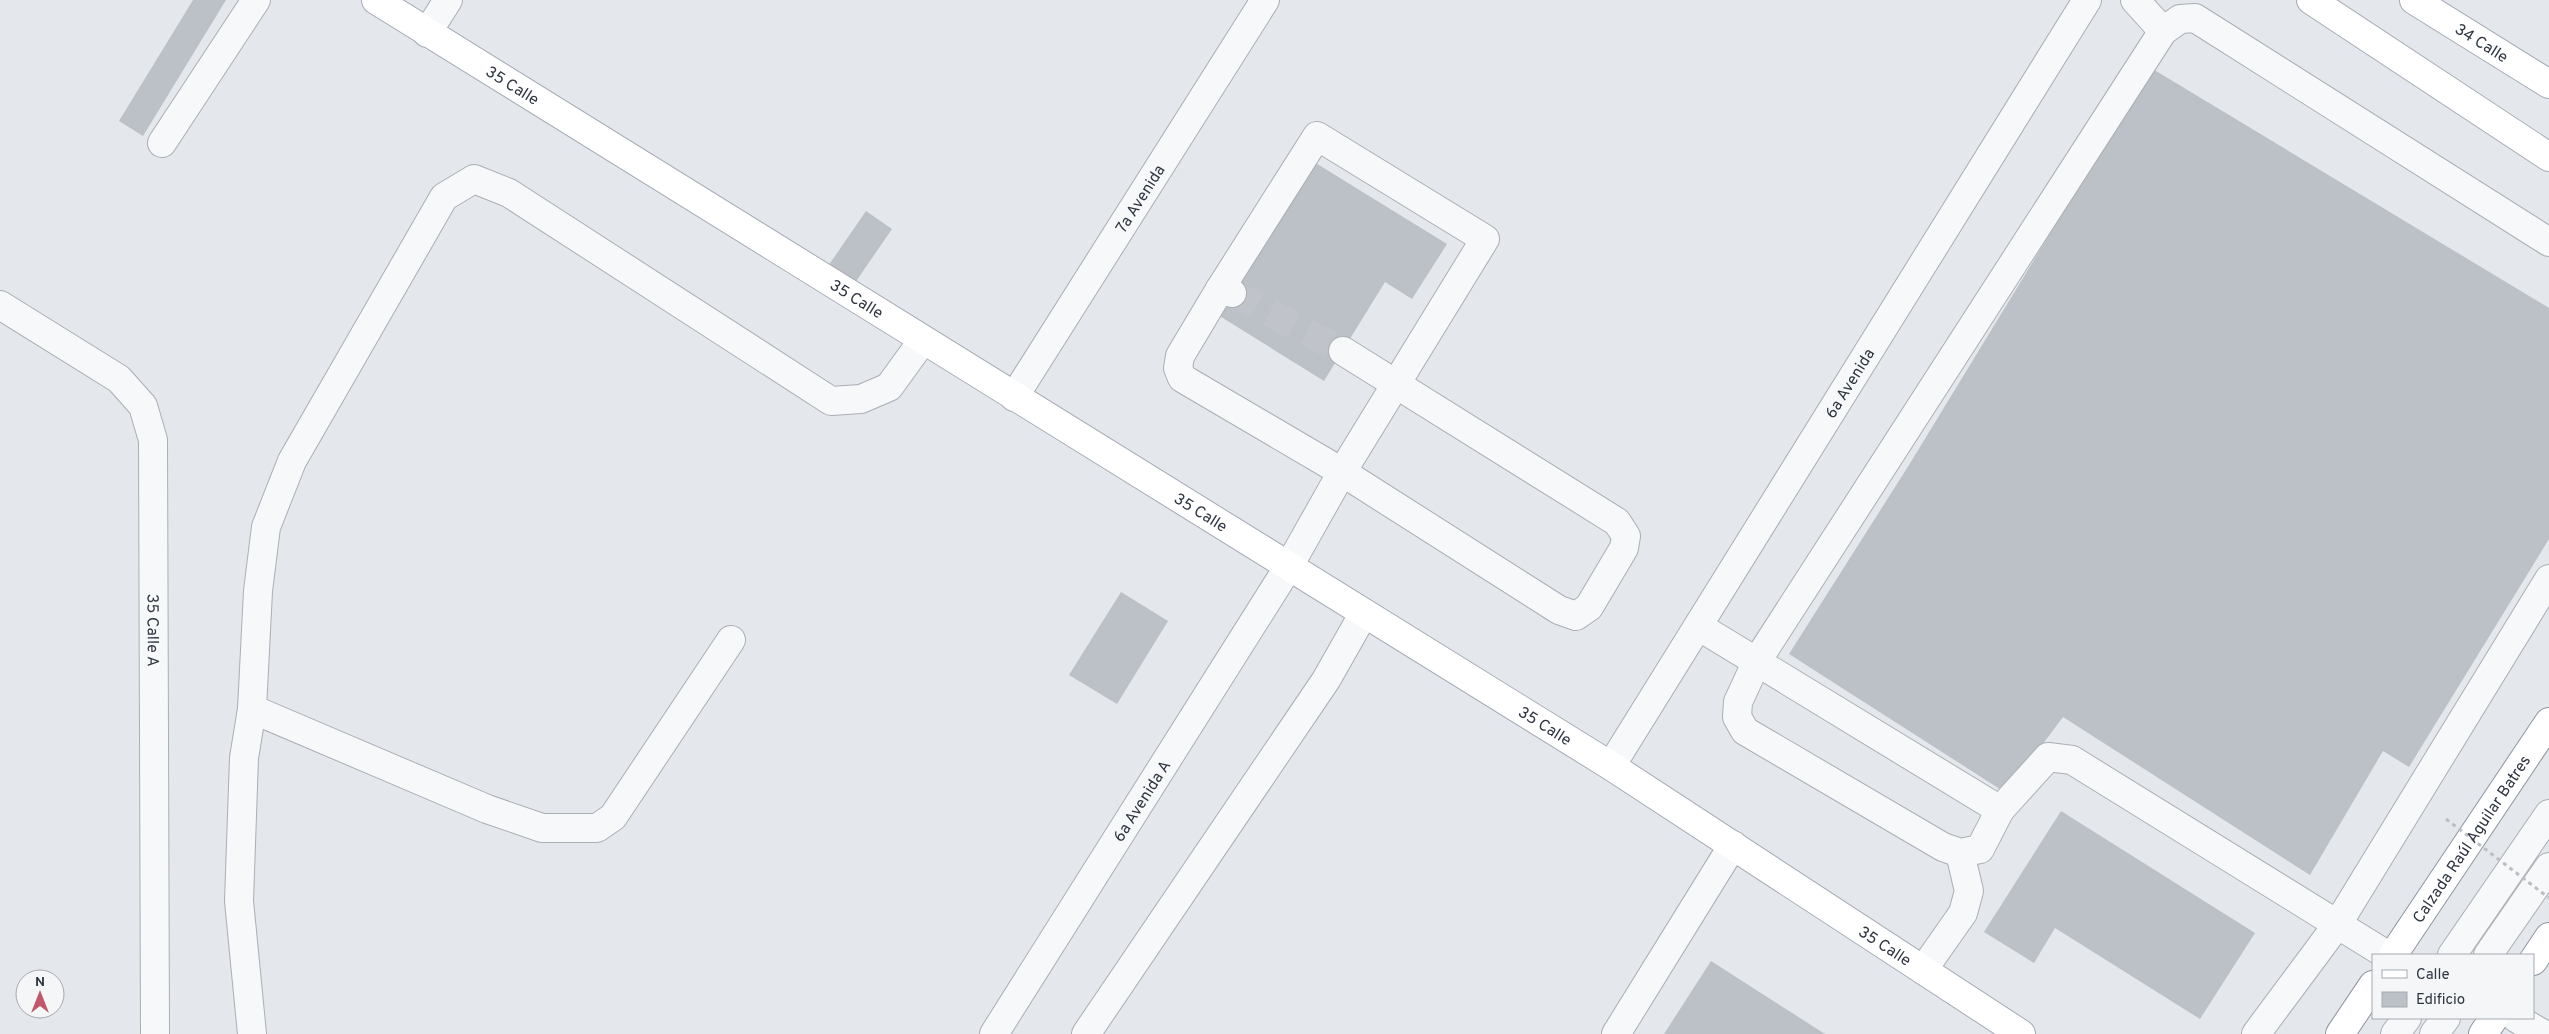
<svg xmlns="http://www.w3.org/2000/svg" width="2549" height="1034" font-family="Overpass,sans-serif">
	<style>
		.building { fill: #bcc0c7 }
		.lines { fill: none; stroke-linecap: round; stroke-linejoin: round }
		.minor-tunnel { stroke: #c0c3c9; stroke-width: 28; stroke-dasharray: 28 14; stroke-linecap: butt }
		.minor-casing { stroke: #aaaeb5; stroke-width: 30 }
		.major-casing { stroke: #a5abb5; stroke-width: 30 }
		.highway-casing { stroke: #8d95a0; stroke-width: 30 }
		.minor { stroke: #f7f8f9; stroke-width: 28 }
		.major { stroke: #fff; stroke-width: 28 }
		.highway { stroke: #fff; stroke-width: 28 }
		.path-bridge { stroke: #bbbec2; stroke-width: 3; stroke-dasharray: 4 4; stroke-linecap: butt }
		.labels { text-anchor: middle; stroke-width: 4.5; stroke-linejoin: round; paint-order: stroke }
		.street-label { font-size: 16px; fill: #2e3541; stroke: #f4f6f8 }
	</style>
	<rect width="100%" height="100%" fill="#e4e7eb"/>
	<path class="building" d="M193 0H226L143 136 119 121Z
		M2151 68 2549 308V539L2409 767 2383 751 2310 875 2063 717 2006 793 1789 654 1909 465Z
		M1314 162 1447 244 1412 299 1385 282 1324 381 1218 315Z
		M866 211 892 229 850 290 824 272Z
		M1121 592 1168 621 1117 704 1069 675Z
		M2061 811 2255 933 2200 1019 2055 928 2034 963 1984 932Z
		M1711 961 1825 1034H1664Z"/>
	<g class="lines">
		<path class="minor-tunnel" d="M1232 293 1343 351"/>
		<g class="minor-casing">
			<g id="minor">
				<path d="M2135 0 2163 31"/>
				<path d="M427 33 448 0"/>
				<path d="M162 143 256 0"/>
				<path d="M1232 293 1220 289 1180 356 1178 368 1182 378 1342 472 1559 610 1576 616 1589 607 1624 548 1626 536 1617 522 1343 351"/>
				<path id="s1" d="M0 305 119 379 143 406 153 440 155 1034"/>
				<path id="s2" d="M1014 397 1265 0"/>
				<path d="M1698 626 2000 810 2048 757 2072 760 2387 955"/>
				<path d="M252 709 487 809 542 828H597L613 817 731 640"/>
				<path id="s3" d="M1611 766 2087 0"/>
				<path d="M2000 810 1980 849 1960 853 1943 847 1745 731 1737 717 1738 702 1757 661 2163 31 2180 19 2195 18 2549 242"/>
				<path d="M2452 955 2549 814"/>
				<path d="M2488 955 2549 867"/>
				<path d="M1923 970 1963 913 1969 891 1960 853"/>
				<path d="M2516 1018 2543 1034"/>
				<path d="M252 1034 239 901 244 758 252 709 258 591 266 527 292 461 444 197 474 179 509 193 831 401 861 399 889 387 923 340"/>
				<path id="s4" d="M994 1034 1289 566 1342 472 1485 239 1317 136 1220 289"/>
				<path d="M1086 1034 1326 680 1364 613"/>
				<path d="M1616 1034 1733 845"/>
				<path d="M2256 1034 2337 925 2549 579"/>
				<path d="M2395 1034 2407 1018"/>
				<path d="M2434 1034 2446 1018"/>
			</g>
		</g>
		<g class="major-casing">
			<g id="major">
				<path id="s5" d="M376 0 1611 766 2021 1034"/>
				<path d="M2311 0 2549 157"/>
				<path id="s6" d="M2414 0 2549 84"/>
			</g>
		</g>
		<g class="highway-casing">
			<g id="highway">
				<path id="s7" d="M2393 955 2549 722"/>
				<path d="M2533 961 2549 937"/>
				<path d="M2340 1034 2373 985"/>
				<path d="M2483 1034 2494 1018"/>
			</g>
		</g>
		<use href="#minor" class="minor"/>
		<use href="#major" class="major"/>
		<use href="#highway" class="highway"/>
		<path class="path-bridge" d="M2446 819 2549 898"/>
	</g>
	<g class="labels">
		<g class="street-label">
			<text dy="6" stroke="none"><textPath href="#s6" startOffset="80">34 Calle</textPath></text>
			<text dy="6" stroke="none"><textPath href="#s5" startOffset="161">35 Calle</textPath></text>
			<text dy="6" stroke="none"><textPath href="#s2" startOffset="235">7a Avenida</textPath></text>
			<text dy="6" stroke="none"><textPath href="#s5" startOffset="566">35 Calle</textPath></text>
			<text dy="6" stroke="none"><textPath href="#s3" startOffset="451">6a Avenida</textPath></text>
			<text dy="6" stroke="none"><textPath href="#s5" startOffset="971">35 Calle</textPath></text>
			<text dy="6" stroke="none"><textPath href="#s1" startOffset="402">35 Calle A</textPath></text>
			<text dy="6" stroke="none"><textPath href="#s5" startOffset="1376">35 Calle</textPath></text>
			<text dy="6" stroke="none"><textPath href="#s4" startOffset="276">6a Avenida A</textPath></text>
			<text dy="6" stroke="none"><textPath href="#s7" startOffset="140">Calzada Raúl Aguilar Batres</textPath></text>
			<text dy="6" stroke="none"><textPath href="#s5" startOffset="1781">35 Calle</textPath></text>
		</g>
	</g>
	<rect x="2372" y="954" width="162" height="65" fill="#f4f6f8" stroke="#a5a9af"/>
	<rect x="2382" y="970" width="25" height="8" fill="#ffffff" stroke="#a5a9af"/>
	<text x="2416" y="979" font-size="15" fill="#2e3541">Calle</text>
	<rect x="2382" y="992" width="25" height="15" fill="#bcc0c7" stroke="#a5a9af"/>
	<text x="2416" y="1004" font-size="15" fill="#2e3541">Edificio</text>
	<g transform="translate(40 994)"><circle r="24" fill="#f4f6f8" stroke="#a5a9af"/>
	<path d="M0-4L9 19L0 12L-9 19Z" fill="#c15869"/>
	<text y="-8" font-size="14" font-weight="bold" text-anchor="middle" fill="#2e3541">N</text>
	</g>
</svg>
